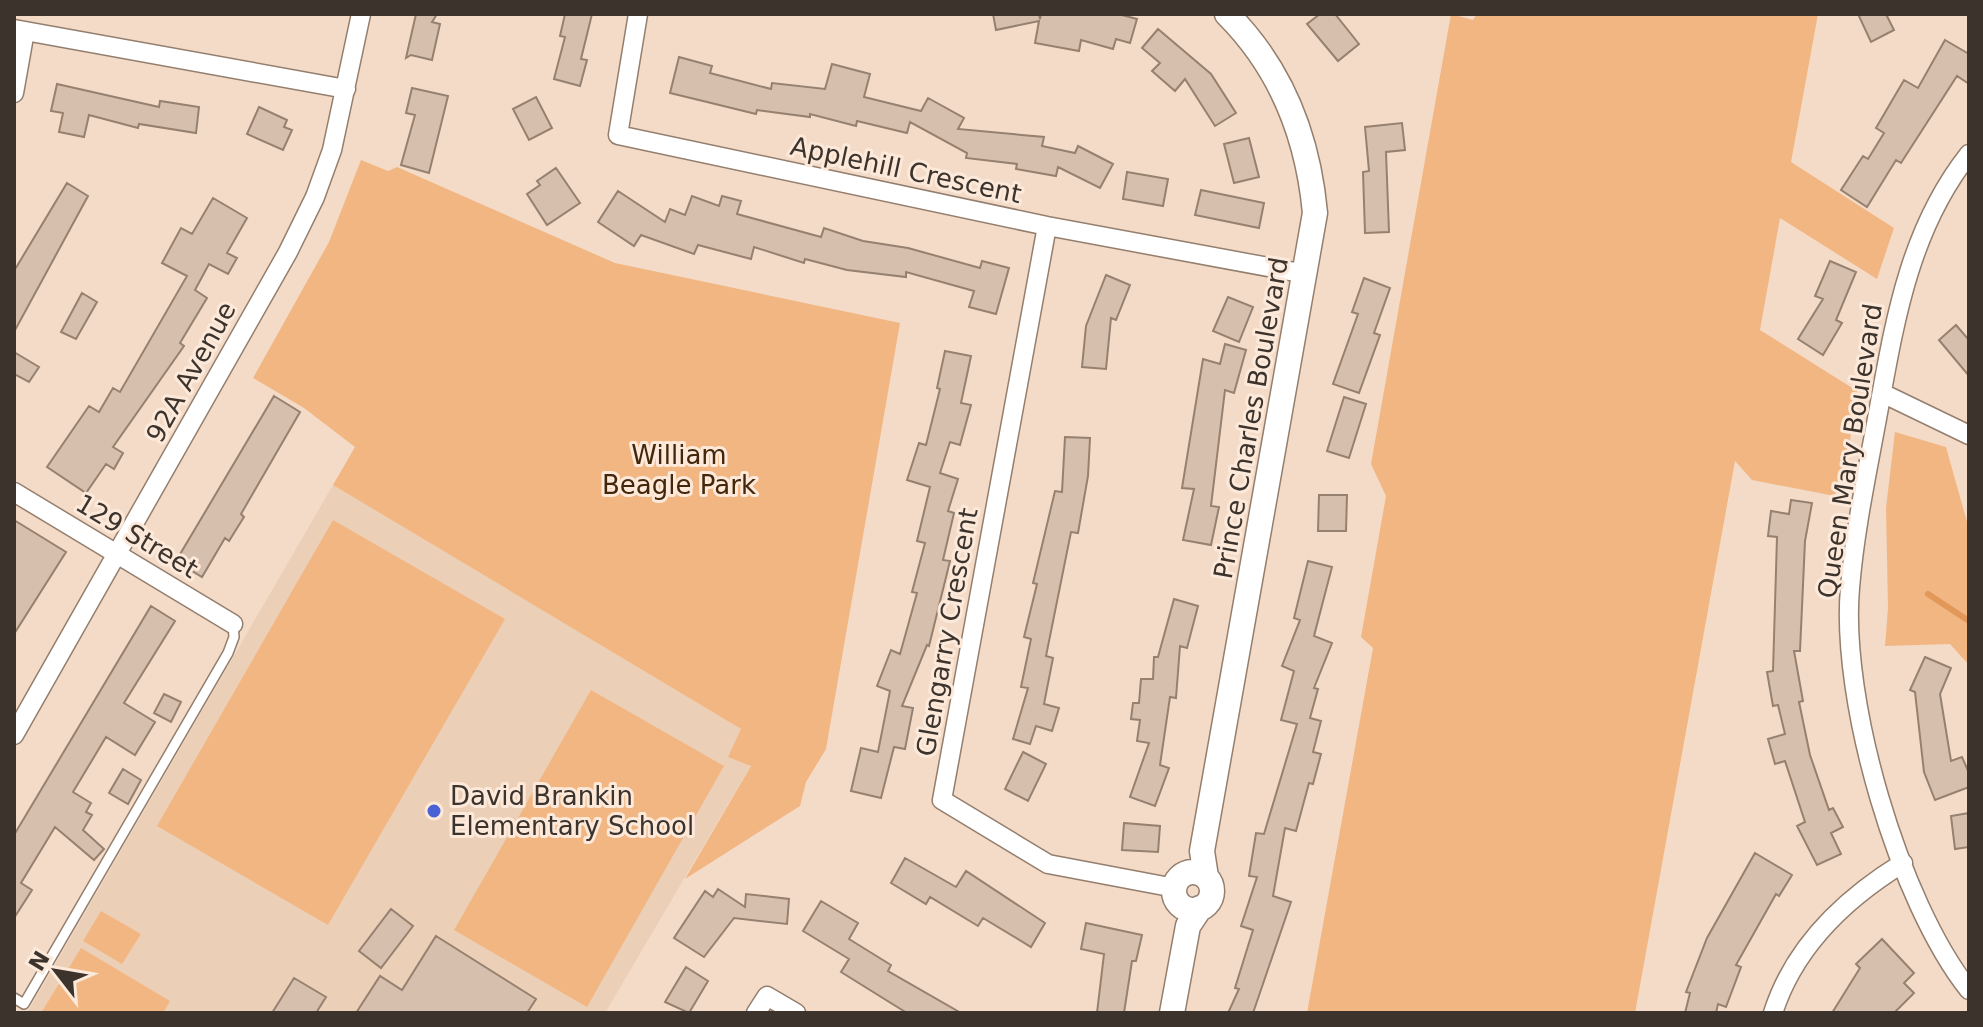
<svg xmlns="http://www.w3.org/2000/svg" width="1983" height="1027" font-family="'DejaVu Sans',sans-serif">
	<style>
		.built { fill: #eccfb7 }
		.green { fill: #f2b683 }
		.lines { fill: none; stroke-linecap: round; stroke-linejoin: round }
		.stream { stroke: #e19858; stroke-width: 6 }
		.building { fill: #d7bfad; stroke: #96806f; stroke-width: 2 }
		.lane-casing { stroke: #947e6d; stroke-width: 12 }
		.street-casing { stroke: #947e6d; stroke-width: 21 }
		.secondary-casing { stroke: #947e6d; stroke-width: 27 }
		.lane { stroke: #fff; stroke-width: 9 }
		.street { stroke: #fff; stroke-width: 18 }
		.secondary { stroke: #fff; stroke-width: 24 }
		.poi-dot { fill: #4a61d6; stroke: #fce9da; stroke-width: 3 }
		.labels { text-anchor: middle; stroke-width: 6; stroke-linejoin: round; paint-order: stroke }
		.street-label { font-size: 26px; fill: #3c332c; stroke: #fce9da }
		.park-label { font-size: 26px; fill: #44260a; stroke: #fce9da }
		.poi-label { font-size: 26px; fill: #3c332c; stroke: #fce9da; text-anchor: start }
	</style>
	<rect width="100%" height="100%" fill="#f3dbc8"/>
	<path class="built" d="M333 485 764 743 605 1013H27Z"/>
	<path class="green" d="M1451 14 1473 20 1477 14H1818L1791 162 1894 228 1877 279 1780 218 1760 330 1857 391 1848 455 1835 496 1752 480 1735 461 1635 1013H1307L1373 648 1361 637 1386 496 1371 464Z
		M361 160 388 171 397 167 615 263 900 323 826 749 806 782 800 806 685 879 751 766 728 757 741 729 333 485 355 447 304 408 253 378 329 242Z
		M1895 432 1946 447 1969 529V665L1950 644 1885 646 1888 608 1886 508Z
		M333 520 505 619 328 925 157 826Z
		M591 690 724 766 587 1007 454 930Z
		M101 911 141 934 122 964 83 941Z
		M81 948 170 1001 163 1013H41Z"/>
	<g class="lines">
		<path class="stream" d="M1928 594 1969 621"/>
	</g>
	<path class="building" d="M416 14H437L432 22 440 24 432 60 411 55 406 58Z
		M565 14H592L581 59 587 60 580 86 554 79 565 37 560 36Z
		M993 14H1039L1040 19 1041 14H1118L1137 19 1130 43 1116 39 1113 49 1081 40 1079 51 1035 43 1039 21 996 30Z
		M1320 14H1335L1359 44 1338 61 1307 24Z
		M1858 14H1886L1894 30 1871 42Z
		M1158 29 1211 74 1236 113 1215 126 1185 79 1175 91 1152 71 1160 63 1142 48Z
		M1945 40 1969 54V84L1957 76 1901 163 1896 160 1867 207 1841 190 1863 156 1868 159 1884 133 1876 128 1904 80 1918 88Z
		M679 57 712 66 710 73 771 89 772 83 825 89 832 64 870 74 864 97 921 111 928 98 964 118 958 129 1044 137 1042 146 1075 153 1078 146 1113 164 1100 188 1058 167 1056 176 1016 169 1017 164 966 158 967 153 910 122 907 133 857 121 856 126 810 114V117L757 110 756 114 703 101 670 93Z
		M57 84 159 107 160 101 199 107 196 133 139 124 138 128 89 115 84 137 59 132 63 113 51 111Z
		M412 88 448 96 429 173 401 165 415 115 406 113Z
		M536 97 552 128 529 140 513 109Z
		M259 107 287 120 284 127 292 130 283 150 247 134Z
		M1402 123 1405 150 1386 152 1389 232 1365 233 1363 172 1369 171 1365 127Z
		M1249 138 1259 177 1234 183 1224 144Z
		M556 168 580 203 547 225 527 194 540 185 537 181Z
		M1127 172 1168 179 1163 206 1123 199Z
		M67 183 88 196 14 332V271Z
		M1201 190 1264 203 1259 228 1195 215Z
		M618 191 665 222 670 209 685 215 692 196 719 206 722 196 741 201 737 214 821 237 824 228 863 241 908 248 980 268 982 261 1009 268 996 314 969 307 974 291 906 272V277L847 270 805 259 804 263 754 247 751 259 698 245 694 254 641 235 634 246 598 222Z
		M213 198 247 218 227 253 237 258 228 274 209 264 195 290 207 298 180 343 184 346 113 447 123 453 114 469 106 464 86 493 47 467 89 406 99 412 113 388 120 392 187 276 162 263 181 228 192 234Z
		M1830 261 1856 272 1836 320 1842 323 1823 355 1798 339 1823 299 1815 296Z
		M1106 275 1130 285 1116 320 1111 318 1106 369 1082 367 1086 326Z
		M1364 278 1390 288 1374 333 1380 335 1359 393 1333 384 1358 314 1352 312Z
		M82 293 97 302 76 339 61 332Z
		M1228 297 1253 307 1239 342 1213 331Z
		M1956 325 1969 340V376L1939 340Z
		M1225 344 1246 350 1234 393 1225 390 1211 506 1219 507 1211 545 1183 540 1194 489 1182 488 1203 359 1220 364Z
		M945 351 971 356 961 403 971 405 960 445 950 442 940 473 958 479 948 511 954 513 943 560 950 561 929 646 927 645 902 706 913 708 905 749 894 747 881 798 851 791 861 748 878 752 890 691 877 686 891 650 900 654 917 593 912 592 925 543 917 541 930 487 907 480 919 443 926 445 940 389 937 388Z
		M14 352 39 367 29 382 14 374Z
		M274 396 300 412 241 514 244 517 229 541 225 538 202 577 176 561Z
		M1344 397 1366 404 1349 458 1327 451Z
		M1065 437 1090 438 1088 476 1078 533 1071 532 1046 656 1053 658 1044 704 1059 708 1052 731 1036 726 1030 744 1013 739 1028 688 1021 687 1031 639 1024 637 1037 584 1033 583 1055 491 1062 492Z
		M1319 495H1347L1346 531H1318Z
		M1791 500 1812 503 1805 541 1800 651H1794L1803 701 1799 702 1810 755 1829 810 1833 808 1843 827 1831 833 1841 854 1817 865 1797 826 1805 822 1785 761 1775 764 1768 739 1785 734 1778 705 1773 706 1767 672 1773 671 1777 537 1768 536 1771 511 1789 514Z
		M14 520 66 552 14 634Z
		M1308 561 1332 567 1314 636 1332 643 1314 688 1318 689 1310 718 1321 721 1313 752 1321 754 1313 784 1309 783 1296 831 1285 828 1273 896 1291 902 1253 1013H1228L1239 989 1235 988 1253 930 1241 926 1257 877 1249 876 1256 833 1264 834 1297 724 1281 720 1294 671 1282 666 1300 620 1294 618Z
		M1174 599 1198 606 1187 648 1180 646 1176 698 1170 697 1160 765 1169 768 1155 806 1130 797 1149 743 1137 741 1140 720 1131 719 1133 703H1139L1141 679H1153L1154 657H1158Z
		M151 606 175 621 124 703 155 722 135 755 106 737 73 792 91 803 86 812 92 815 83 830 104 849 94 860 55 827 21 883 32 890 14 918V835Z
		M1925 657 1951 668 1940 694 1951 761 1962 757 1969 773V787L1935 800 1924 772 1915 692 1910 690Z
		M164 694 181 702 171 722 154 713Z
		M1023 752 1046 764 1028 801 1005 789Z
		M123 769 141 780 128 804 109 793Z
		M1969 813V847L1955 849 1951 816Z
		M1124 823 1160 826 1158 852 1122 850Z
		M1755 853 1792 875 1779 896 1776 894 1736 965 1741 967 1726 1007 1718 1004 1716 1013H1685L1690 993 1686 992 1707 938Z
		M905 858 956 887 966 871 1045 923 1031 947 983 918 978 926 930 897 926 904 891 883Z
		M718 889 745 907 746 894 789 899 787 924 734 918 704 957 674 938 705 891 713 897Z
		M821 901 858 923 849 939 891 965 888 971 961 1013H907L841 972 849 959 803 931Z
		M391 909 413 926 381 968 359 951Z
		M1086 923 1142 935 1136 961H1132L1124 1013H1097L1104 954 1081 949Z
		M436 936 536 999 527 1013H356L380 976 402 990Z
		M1882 939 1914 973 1904 983 1914 993 1894 1013H1832L1860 968 1856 964Z
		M686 967 708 981 689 1013 665 1002Z
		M294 978 326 997 316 1013H272Z"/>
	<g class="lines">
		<g class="lane-casing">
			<path id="lane" d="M14 998 24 1004 228 653 234 637 233 624"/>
		</g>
		<g class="street-casing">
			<path id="street" d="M638 14 618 135 1047 226 1306 274
				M14 29 346 89
				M14 93 25 31
				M1969 154C1912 226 1896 313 1880 402 1869 464 1855 526 1850 588 1840 700 1899 902 1969 990
				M1047 226 942 800 1048 864 1175 888
				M1882 393 1969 435
				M14 492 233 624
				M14 735 288 252 315 197 332 150 361 14
				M756 1013 767 996 796 1013
				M1773 1013C1794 947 1846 898 1903 863"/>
		</g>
		<g class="secondary-casing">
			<path id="secondary" d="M1174 891a19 19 0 1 1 38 0a19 19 0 1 1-38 0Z
				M1206 877 1202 851 1315 213C1308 137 1282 69 1227 14
				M1172 1013 1188 926 1200 908"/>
		</g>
		<use href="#lane" class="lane"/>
		<use href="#street" class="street"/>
		<use href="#secondary" class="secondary"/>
	</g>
	<circle class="poi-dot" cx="434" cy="811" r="8"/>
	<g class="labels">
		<g class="street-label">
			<text transform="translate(906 170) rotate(12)" y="9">Applehill Crescent</text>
			<text transform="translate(191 372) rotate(-61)" y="9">92A Avenue</text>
			<text transform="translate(1251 418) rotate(-80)" y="9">Prince Charles Boulevard</text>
			<text transform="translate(1850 451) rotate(-81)" y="9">Queen Mary Boulevard</text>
			<text transform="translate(137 536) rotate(31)" y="9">129 Street</text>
			<text transform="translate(947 632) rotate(-80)" y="9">Glengarry Crescent</text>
		</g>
		<g class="park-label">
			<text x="679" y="464">William<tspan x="679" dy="30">Beagle Park</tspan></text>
		</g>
		<g class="poi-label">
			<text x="450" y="805">David Brankin<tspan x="450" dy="30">Elementary School</tspan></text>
		</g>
	</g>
	<rect width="1983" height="1027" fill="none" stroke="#3c332c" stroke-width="32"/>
	<g transform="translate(56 971) rotate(301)" stroke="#fce9da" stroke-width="6" paint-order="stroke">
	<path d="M0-6L14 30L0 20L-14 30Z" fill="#3c332c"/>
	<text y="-12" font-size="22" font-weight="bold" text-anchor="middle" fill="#3c332c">N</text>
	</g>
</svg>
